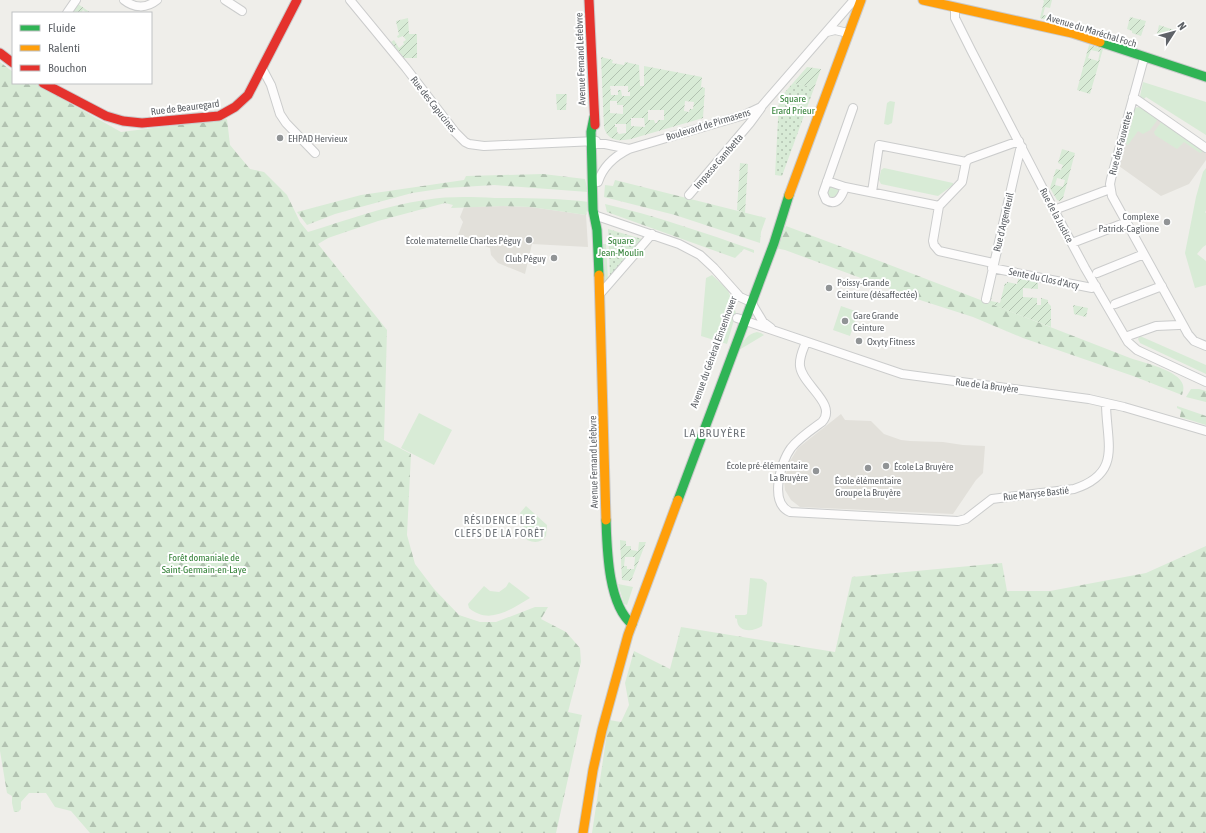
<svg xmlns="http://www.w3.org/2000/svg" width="1206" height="833" font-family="'Asap Condensed',sans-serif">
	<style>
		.education { fill: #e2e0da }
		.grass { fill: #d8ebd6 }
		.forest { fill: url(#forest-firs) }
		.park { fill: url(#park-dots) }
		.garden { fill: url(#garden-furrows); fill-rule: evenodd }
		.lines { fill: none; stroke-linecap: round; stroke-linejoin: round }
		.street-casing { stroke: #cbcccc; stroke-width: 10 }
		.fast-casing { stroke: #cacacb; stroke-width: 11 }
		.slow-casing { stroke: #cacacb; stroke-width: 11 }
		.jam-casing { stroke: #cacacb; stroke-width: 11 }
		.street { stroke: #fdfcfc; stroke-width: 8 }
		.fast { stroke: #30b455; stroke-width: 9 }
		.slow { stroke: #ff9f0a; stroke-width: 9 }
		.jam { stroke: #e5322d; stroke-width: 9 }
		.poi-dot { fill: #919496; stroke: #fff; stroke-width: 1.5 }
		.labels { text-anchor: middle; stroke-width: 4; stroke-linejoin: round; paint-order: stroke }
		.street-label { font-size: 10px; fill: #5f6368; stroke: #fff }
		.park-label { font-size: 10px; fill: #348238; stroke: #fff }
		.poi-label { font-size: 10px; fill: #5f6368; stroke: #fff; text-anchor: start }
		.neighbourhood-label { font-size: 11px; letter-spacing: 1px; fill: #70757a; stroke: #fff }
		.quarter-label { font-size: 12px; letter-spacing: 1px; fill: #70757a; stroke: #fff }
	</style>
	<defs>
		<pattern id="forest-firs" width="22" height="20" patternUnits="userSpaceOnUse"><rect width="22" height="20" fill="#d8ebd6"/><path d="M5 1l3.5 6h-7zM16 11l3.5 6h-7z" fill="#b2c2b1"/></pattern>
		<pattern id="park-dots" width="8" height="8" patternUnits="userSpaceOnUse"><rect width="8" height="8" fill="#d8ebd6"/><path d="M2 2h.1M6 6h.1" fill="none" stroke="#b2c2b1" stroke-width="1.8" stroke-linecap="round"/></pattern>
		<pattern id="garden-furrows" width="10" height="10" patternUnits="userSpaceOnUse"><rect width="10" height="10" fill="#d8ebd6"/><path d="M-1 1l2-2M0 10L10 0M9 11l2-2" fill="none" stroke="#b2c2b1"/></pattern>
	</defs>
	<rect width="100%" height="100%" fill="#efeeea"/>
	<path class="education" d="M1142 107 1206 153V160L1189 184 1161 196 1119 166 1117 162 1133 108Z
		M503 206 531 207 586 215 588 247 532 244 525 274 498 263 491 255 490 248 458 235 463 222 460 217 464 207Z
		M841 414 845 420 871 421 884 434 901 440 910 441 943 442 963 445 985 446 983 473 976 480 953 514 800 507 791 500 785 490 784 480 790 461 798 448Z"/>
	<path class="grass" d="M1143 82 1206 102V135L1146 97 1144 99 1140 96Z
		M890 101 895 102 892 123 888 125 884 124 887 103Z
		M1142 107 1158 119 1150 130 1143 134 1138 131 1128 145 1123 141 1133 108Z
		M1162 121 1204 151 1200 153 1184 142 1177 149 1155 135 1154 132Z
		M884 168 953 183V185L938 196 881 184 879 180 881 170Z
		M1206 168V211L1205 212 1206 213V245L1203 247 1197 254 1206 261V285L1195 288 1185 253 1196 197 1203 172Z
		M827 192a6 6 0 1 1 12 0a6 6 0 1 1-12 0Z
		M601 244H606L608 281 603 285Z
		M712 275 728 290 736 313 727 344 701 336 706 278Z
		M841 306 858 312 850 336 833 330Z
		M757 332 761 333 764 335 739 350C743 341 747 334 757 332Z
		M1140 336 1206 365V374L1140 343 1138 339Z
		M419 413 452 430 434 465 401 448Z
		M526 506 547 525 546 536C541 543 535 543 527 540L520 513Z
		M750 578 762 579 767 583 762 626C753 632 737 633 737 619L735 618V615H745L747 614Z
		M509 582 530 598C510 610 489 625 469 608L468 604 484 586 490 591 499 592 506 587Z
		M618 584 633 587 627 605 624 604Z"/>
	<path class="forest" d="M0 62 13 72V83H34L121 132 227 119 230 145 250 169 264 172 287 195 300 222 308 232C347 220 385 206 425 200 449 196 471 197 495 198 526 198 557 198 589 202L586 215 531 207 503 206 451 208 453 205 445 203 378 221 328 238 318 244 387 330 384 440 411 454 407 535 415 564 434 589 459 615 480 622H496L535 607H548L541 619 566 632 580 648 581 662 568 712 582 715 556 833H90L71 811 55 807 46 793H29L21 802V809L18 812H14L12 803V796L7 793 0 751Z
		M543 174 585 179 588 192 494 185 446 188 412 193 335 214 307 225 297 212 361 195 464 180 466 176Z
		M615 180 766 218 761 232 760 243 675 215 604 197 605 185 613 186Z
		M605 204C656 216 705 233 754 250V253L744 249 735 258 607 212Z
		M786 226 877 260 1130 358C1144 363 1179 370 1183 385 1184 389 1183 392 1182 395L1133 376 1023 338 973 317 923 301 785 250 775 248 781 239Z
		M1191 389H1199L1206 391V402L1186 397Z
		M1177 406 1206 416V425L1180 417 1181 410 1177 408Z
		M1206 546V833H592L609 720 621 722 629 705 625 683 634 651 670 669 681 627 835 652 852 577 1002 563 1007 591H1050L1146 573Z"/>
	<path class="park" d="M793 83 808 86 813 91 782 176 775 175 779 101 778 100Z
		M608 229 642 239 612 277 610 276Z"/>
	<path class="garden" d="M1043 0H1052L1050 8 1045 7 1043 15 1048 16 1047 20 1040 18 1044 1Z
		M78 4 91 13H87L83 10 81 13H72Z
		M1130 17 1146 21 1141 36 1132 33V31L1127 29Z
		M408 18 409 34H417V58H404L391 42 394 40 399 48 404 44 403 42 406 40 403 36 398 38 397 36 399 35 396 21Z
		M1159 25 1174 30 1172 38 1157 34Z
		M1089 45 1103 49 1090 94 1077 90ZM1091 50 1100 52 1098 61 1088 58Z
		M601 57 613 60 612 63 624 65 625 62 639 65 640 86H644V66L702 77 701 87 705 88 703 118 631 139C619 141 609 142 604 128ZM610 86H628V92H630V96H622L621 90H618V95H611ZM610 101H617V105H623V114L610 113ZM685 101 694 102 693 109H690L689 112 684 111ZM648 110H664V120H658L657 123H655L654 120H648ZM631 118H644L645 127 631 126ZM615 124H626V133L619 134 617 132V127H615Z
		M807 67 821 69 813 91 807 86 793 83Z
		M556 94H567L566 110H557Z
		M1062 149 1075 153 1063 198 1060 201 1057 200 1050 188 1056 169 1061 170 1063 165 1058 163ZM1057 178 1065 180 1063 187 1055 185Z
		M740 163 748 164 745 213 737 210Z
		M1019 276 1038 280V289L1023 288V297L1037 298V305H1041V298L1048 300V303L1051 306V327L988 303 991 289 993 290 991 301 1000 303 1005 283 1007 284V282L1017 284Z
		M1073 305 1088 308 1086 317 1074 314Z
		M620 540 626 541V546H631V550L638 551 639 542H646L631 581 622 580ZM625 557H635L634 569H627V566H624Z"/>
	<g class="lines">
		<g class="street-casing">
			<path id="street" d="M124 0C134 8 146 9 157 0
				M225 0 242 11
				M350 0 406 68 455 132 465 142 469 144 484 146 596 141
				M955 7V18L971 50 1054 210 1085 268 1128 342 1137 350 1206 382
				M67 13 76 0
				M827 32 835 30 848 33
				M1144 58 1111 179 1110 184 1112 196 1188 334 1194 341 1206 346
				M262 68 271 85 280 114 286 123 315 153
				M1133 97 1206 148
				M853 108 823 193 826 200C837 207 842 196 845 187L939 206
				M591 144H605L629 149
				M827 181 845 187
				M598 182C603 166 615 156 629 149L744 115 761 107 854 0
				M872 192 879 145 966 162
				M689 195 750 123 761 108
				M1054 210 1110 189
				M594 215 679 244 700 255 714 268 740 297 751 302 763 322 771 328
				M1072 243 1127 222
				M993 263 939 251 934 245 933 241 939 206 962 182 966 162 969 159 1019 141
				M992 268 1092 288 1096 286
				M1097 273 1144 254
				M600 294 652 234
				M986 299 1020 150 1022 147
				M1115 304 1162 286
				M737 318 902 374 1089 399 1124 407 1206 431
				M1125 337 1156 326 1179 325 1182 324
				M806 342C803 350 799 357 800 366 802 385 838 404 822 422 811 430 799 438 791 448 780 463 769 503 790 512L958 521 966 519 992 499 1074 489C1123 473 1106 442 1106 403"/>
		</g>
		<g class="fast-casing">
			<path id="fast" d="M1100 42 1206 77
				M594 117 591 132 593 210 597 230 599 275
				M678 500 774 243 789 195
				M606 520C607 549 608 605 632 624"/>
		</g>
		<g class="slow-casing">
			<path id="slow" d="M923 0 1072 33 1100 42
				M789 195 861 0
				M599 275 606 520
				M583 833 593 770 602 730 628 635 678 500"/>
		</g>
		<g class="jam-casing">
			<path id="jam" d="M589 0 595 125
				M0 53 13 63
				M43 83 106 116 123 121 142 123 219 116 235 107 248 95 297 0"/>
		</g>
		<use href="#street" class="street"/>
		<use href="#fast" class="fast"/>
		<use href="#slow" class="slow"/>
		<use href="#jam" class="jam"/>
	</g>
	<g class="poi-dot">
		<circle cx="280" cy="138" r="4"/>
		<circle cx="1167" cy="222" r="4"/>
		<circle cx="529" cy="240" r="4"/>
		<circle cx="554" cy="258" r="4"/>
		<circle cx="829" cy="288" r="4"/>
		<circle cx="845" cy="321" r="4"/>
		<circle cx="859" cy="341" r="4"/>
		<circle cx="886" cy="466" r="4"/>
		<circle cx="868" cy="468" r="4"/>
		<circle cx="816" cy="471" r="4"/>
	</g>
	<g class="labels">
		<g class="street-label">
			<text transform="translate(1092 30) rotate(17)" y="4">Avenue du Maréchal Foch</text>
			<text transform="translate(580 59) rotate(-92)" y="4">Avenue Fernand Lefebvre</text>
			<text transform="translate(434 104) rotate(52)" y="4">Rue des Capucines</text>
			<text transform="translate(185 107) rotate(-7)" y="4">Rue de Beauregard</text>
			<text transform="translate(708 124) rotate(-17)" y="4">Boulevard de Pirmasens</text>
			<text transform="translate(1120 143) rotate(-75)" y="4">Rue des Fauvettes</text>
			<text transform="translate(718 161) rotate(-49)" y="4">Impasse Gambetta</text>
			<text transform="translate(1057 215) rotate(62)" y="4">Rue de la Justice</text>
			<text transform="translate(1003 222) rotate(-77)" y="4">Rue d'Argenteuil</text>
			<text transform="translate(1044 278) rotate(12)" y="4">Sente du Clos d'Arcy</text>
			<text transform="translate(713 352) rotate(-70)" y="4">Avenue du Général Einsenhower</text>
			<text transform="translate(987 385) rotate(7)" y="4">Rue de la Bruyère</text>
			<text transform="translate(593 462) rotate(-91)" y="4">Avenue Fernand Lefebvre</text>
			<text transform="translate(1036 493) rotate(-6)" y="4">Rue Maryse Bastié</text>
		</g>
		<g class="park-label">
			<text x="793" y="102">Square<tspan x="793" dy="12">Erard Prieur</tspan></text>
			<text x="621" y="244">Square<tspan x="621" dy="12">Jean-Moulin</tspan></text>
			<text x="204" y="561">Forêt domaniale de<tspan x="204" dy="12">Saint-Germain-en-Laye</tspan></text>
		</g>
		<g class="poi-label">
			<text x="288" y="142">EHPAD Hervieux</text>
			<text x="1159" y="220" text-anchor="end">Complexe<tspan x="1159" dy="12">Patrick-Caglione</tspan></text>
			<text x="521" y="244" text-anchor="end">École maternelle Charles Péguy</text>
			<text x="546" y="262" text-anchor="end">Club Péguy</text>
			<text x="837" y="286">Poissy-Grande<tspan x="837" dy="12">Ceinture (désaffectée)</tspan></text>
			<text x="853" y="319">Gare Grande<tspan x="853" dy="12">Ceinture</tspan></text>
			<text x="867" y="345">Oxyty Fitness</text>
			<text x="808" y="469" text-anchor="end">École pré-élémentaire<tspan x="808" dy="12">La Bruyère</tspan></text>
			<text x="894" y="470">École La Bruyère</text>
			<text x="868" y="484" text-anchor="middle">École élémentaire<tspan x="868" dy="12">Groupe la Bruyère</tspan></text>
		</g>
		<g class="neighbourhood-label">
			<text x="500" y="524">RÉSIDENCE LES<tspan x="500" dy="13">CLEFS DE LA FORÊT</tspan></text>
		</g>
		<g class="quarter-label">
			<text x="715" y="437">LA BRUYÈRE</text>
		</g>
	</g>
	<rect x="12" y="12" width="140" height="72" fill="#ffffff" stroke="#bfc1c3"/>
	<rect x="20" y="25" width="20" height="6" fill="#30b455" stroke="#bfc1c3"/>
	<text x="48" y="32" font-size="12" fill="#5f6368">Fluide</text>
	<rect x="20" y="45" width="20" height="6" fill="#ff9f0a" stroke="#bfc1c3"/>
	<text x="48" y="52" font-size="12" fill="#5f6368">Ralenti</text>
	<rect x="20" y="65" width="20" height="6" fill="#e5322d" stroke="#bfc1c3"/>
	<text x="48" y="72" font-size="12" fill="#5f6368">Bouchon</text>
	<g transform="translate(1174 32) rotate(54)" stroke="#ffffff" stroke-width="3" paint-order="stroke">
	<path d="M0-3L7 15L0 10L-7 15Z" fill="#5f6368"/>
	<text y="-6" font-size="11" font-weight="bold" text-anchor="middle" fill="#5f6368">N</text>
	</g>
</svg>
